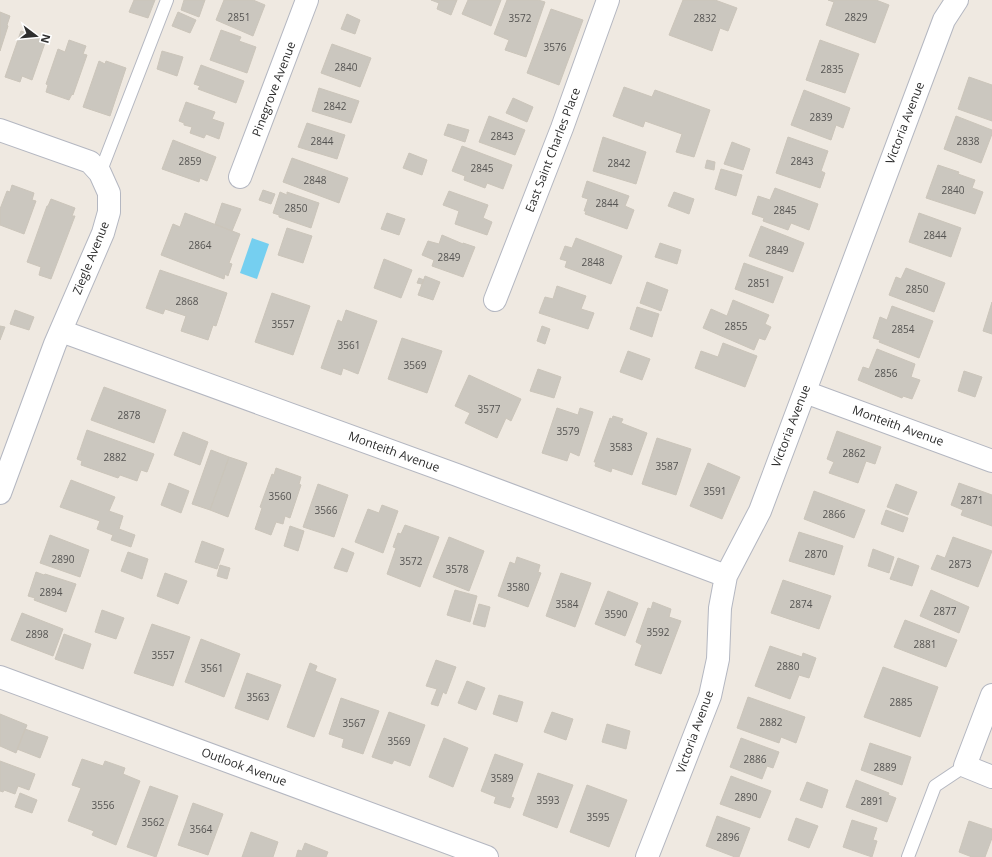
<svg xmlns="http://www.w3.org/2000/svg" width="992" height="857" font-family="'Open Sans',sans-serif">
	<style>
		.water { fill: #75cff0 }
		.building { fill: #cbc7bf; stroke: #cbc5ba }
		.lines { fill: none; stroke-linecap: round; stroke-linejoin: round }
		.lane-casing { stroke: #b4b7c1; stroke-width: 14 }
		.street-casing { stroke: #b4b7c1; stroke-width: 24 }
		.lane { stroke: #fff; stroke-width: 12 }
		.street { stroke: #fff; stroke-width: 22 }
		.labels { text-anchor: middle; stroke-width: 4; stroke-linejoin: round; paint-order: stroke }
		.number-label { font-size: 10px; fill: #555452 }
		.street-label { font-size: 12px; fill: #2e2e2e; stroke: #fff }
	</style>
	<rect width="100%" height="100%" fill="#efe9e1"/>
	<path class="water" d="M252 238 269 244 257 279 240 273Z"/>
	<path class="building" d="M134 0H155L148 18 129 12Z
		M184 0H205L199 17 181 10Z
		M224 0H253L265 5 253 36 216 20Z
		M431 0H457L451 15 437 9 439 3Z
		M468 0H501L491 26 462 14Z
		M507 0H538L545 2 526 57 505 50 509 40 494 34Z
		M683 0H715L737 8 728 31 720 28 712 51 669 35Z
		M828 0H876L889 5 875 43 826 25 834 2Z
		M551 9 583 20 559 85 527 73Z
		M0 12 10 16 7 25 8 26 0 51Z
		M178 12 196 20 190 33 172 26Z
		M347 14 360 20 355 34 341 29Z
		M221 30 241 37 239 41 256 47 247 73 210 60Z
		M21 31 46 40 32 80 22 76 20 82 5 77Z
		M69 40 86 46 83 54 87 55 73 95 72 94 69 100 46 92 48 85 46 84 58 49 65 52Z
		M820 40 859 54 845 93 806 80Z
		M332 44 371 58 360 87 321 73Z
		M162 51 183 57 177 76 157 69Z
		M99 61 105 64 106 61 126 68 110 116 83 107Z
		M201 65 244 81 236 103 198 89 200 86 194 84Z
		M969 77 992 85V121L958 109Z
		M624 87 652 97 655 90 710 110 694 157 676 152 682 134 645 121 643 127 613 116Z
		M319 88 359 101 351 123 312 111Z
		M804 90 850 108 843 128 836 125 831 140 791 125Z
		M513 98 533 107 527 122 506 113Z
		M186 102 215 112 212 119 224 123 219 139 206 134 204 138 190 133 192 127 184 125V123L179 121Z
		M489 116 525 130 515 155 479 142Z
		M956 116 992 130V134L981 163 944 149Z
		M307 123 345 135 337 159 298 147Z
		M448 124 469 130 465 142 444 135Z
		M603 137 646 152 636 184 593 171Z
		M788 137 828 151 821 171 825 173 820 188 776 173Z
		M173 140 216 157 207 181 200 178 199 182 162 169Z
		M732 142 750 149 743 170 724 164Z
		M462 146 512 165 503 189 487 183 485 188 464 180 465 176 452 171Z
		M409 153 427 160 422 175 403 168Z
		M292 158 348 178 339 203 283 182Z
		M707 160 715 162 714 170 705 168Z
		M938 165 959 172 958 174 975 180 972 188 983 192 975 214 926 198Z
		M721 169 742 175 736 196 715 189Z
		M587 181 629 196 625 206 634 210 627 229 585 214 586 211H584L588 199 582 197Z
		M12 185 34 193 32 200 36 201 24 234 0 225V209L7 191 10 192Z
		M775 188 818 204 809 230 791 223 788 230 763 221 764 218 752 214 758 196 770 200Z
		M263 190 275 194 271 204 259 200Z
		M449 191 488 205 483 218 492 222 487 235 455 224 459 211 443 205Z
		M280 192 287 195V192L319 203 311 228 279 217V215L273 213Z
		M674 192 694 199 689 214 668 206Z
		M51 199 75 208 72 216H75L51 279 39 275 41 267 27 262 47 206H48Z
		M222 203 241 209 232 231 215 224Z
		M185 213 240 234 229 263 232 264 228 276 225 274 224 279 161 255 173 224 180 227Z
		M387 213 405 219 399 235 381 229Z
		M919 213 961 228 951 257 909 242Z
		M761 226 804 243 793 272 749 256Z
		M287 228 312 236 303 263 278 255Z
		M442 235 463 244V243L475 247 463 277 432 266 434 260 422 255 428 241 439 244Z
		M576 238 622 256 611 284 565 267 567 261 560 259 565 246 572 248Z
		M660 243 681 250 677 264 655 257Z
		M384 259 412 270 401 298 374 288Z
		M744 263 783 277 773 303 735 289Z
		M906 268 945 283 934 312 889 295 896 277 901 279Z
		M160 270 227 293 216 326 213 325 208 340 181 331 186 316 165 309 163 314 146 308Z
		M425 276 440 282 433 300 418 295Z
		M419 278 424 280 422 284 417 283Z
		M647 282 668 290 661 311 640 303Z
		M557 286 586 296 581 309 594 313 588 329 539 313 545 297 553 299Z
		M272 293 310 306 293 355 255 342Z
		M733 300 769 315 765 324 771 327 765 340 759 338 754 350 703 328 711 309 727 316Z
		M992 302V334L983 331Z
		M892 306 933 321 919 358 879 342 880 340 873 338 880 317 887 320Z
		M637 307 659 314 652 337 630 329Z
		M15 310 34 317 29 330 10 324Z
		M346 310 377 321 358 374 343 368 341 375 321 368 338 320 342 322Z
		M0 326 5 327 0 340Z
		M542 326 550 329 545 344 537 341Z
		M402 338 442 351 427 393 388 379Z
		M723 343 757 356 745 387 695 368 701 351 718 357Z
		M877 349 915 364 911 377 920 380 912 399 903 396 902 398 858 380 863 367 869 369Z
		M628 351 650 359 642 380 620 372Z
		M538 369 561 377 554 398 530 391Z
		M964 371 982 377 975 397 958 391Z
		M469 375 521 399 511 421 506 418 497 438 465 423 470 413 455 406Z
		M104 387 166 410 154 443 91 420Z
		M557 408 578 415 580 408 593 412 579 456 570 452 567 461 542 453Z
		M613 416 623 419 621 423 647 433 632 475 612 468 611 472 595 466 596 462H594L610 418 612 419Z
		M87 430 154 454 147 472 141 470 137 481 120 475 118 478 81 465 82 461 77 459Z
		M837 431 881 447 875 464 866 461 858 483 829 473 834 462 827 459Z
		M183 432 208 442 200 465 174 455Z
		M657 438 691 449 676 495 642 484Z
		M211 450 229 457 210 510 192 504Z
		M229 457 247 463 228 517 210 510Z
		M708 463 740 477 722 519 690 506Z
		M276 468 301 477 299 484 301 485 290 518 285 516 283 524 276 522 271 535 255 529 262 508 260 507 272 474 274 475Z
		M71 480 115 497 109 511 123 516 119 529 135 535 131 547 111 540 113 535 97 529 100 521 60 507Z
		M169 483 189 491 181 513 161 505Z
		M959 483 992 495V526L961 515 963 510 951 505Z
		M318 484 348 495 334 537 303 527Z
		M896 484 917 492 908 515 887 507Z
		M814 491 865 510 854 538 804 519Z
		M382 505 398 511 383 553 355 542 368 509 379 513Z
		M886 510 908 518 903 532 881 524Z
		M405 525 439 537 420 587 387 574 396 548 393 547 398 533 401 534Z
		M290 526 304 531 298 551 284 546Z
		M799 532 843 546 834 575 789 561Z
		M50 535 89 550 80 577 40 563Z
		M449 537 484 551 469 591 433 577Z
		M953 537 992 551 978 587 931 569 937 555 945 558Z
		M202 541 224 549 217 569 195 562Z
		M342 548 354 553 347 572 334 568Z
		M873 549 894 557 889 573 868 566Z
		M128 552 148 559 142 579 121 571Z
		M517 557 540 565 538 572 541 573 528 607 498 596 510 562 515 564Z
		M898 558 919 566 912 586 890 579Z
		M220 565 230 568 227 579 217 576Z
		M36 572 44 575 45 574 76 584 66 612 34 600 35 598 28 596Z
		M165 573 187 581 178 604 157 596Z
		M561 573 591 583 575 627 546 616Z
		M783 580 831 596 819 629 771 613Z
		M455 590 477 596 470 622 447 615Z
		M931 590 969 607 959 633 920 616Z
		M608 591 638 603 625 636 595 624Z
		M653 602 671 609 669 617 681 621 661 674 635 665 642 645 636 642 648 608 651 609Z
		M479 604 490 607 485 627 473 624Z
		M102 610 124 618 116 639 95 632Z
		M22 613 63 629 53 656 11 640Z
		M905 620 957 640 946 667 894 647Z
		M152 624 190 637 173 686 134 673Z
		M64 634 91 644 83 669 55 659Z
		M201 639 240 654 224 697 185 682Z
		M770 646 802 657 803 653 816 658 809 678 799 675 790 699 755 686Z
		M436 660 456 667 446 694 443 692 438 706 431 704 437 689 426 686Z
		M310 663 317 666 315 671 336 679 314 737 287 727Z
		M883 667 938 687 920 737 864 717Z
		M247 673 281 685 268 720 235 708Z
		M467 681 485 688 476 710 458 703Z
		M499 695 523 702 517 722 493 714Z
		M748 697 805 717 796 743 781 737 779 743 737 728Z
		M341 698 379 711 363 754 342 747 344 739 329 734Z
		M389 712 425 725 410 766 394 760 392 764 372 757Z
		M552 712 573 719 566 740 544 732Z
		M0 714 27 725 16 753 0 746Z
		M607 724 630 731 626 749 602 742Z
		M25 729 48 737 40 758 17 749Z
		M444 738 468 748 453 787 429 777Z
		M741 738 779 752 773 768 767 766 762 779 730 767Z
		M870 743 911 757 902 785 861 770Z
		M495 754 523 764 511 797 514 798 510 808 494 803 496 797 481 791Z
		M82 759 103 766 105 761 125 768 123 774 140 781 116 845 92 835 94 831 68 821 81 788 72 785Z
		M0 761 35 774 29 790 18 786 15 794 4 790 3 792 0 791Z
		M538 773 573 785 557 828 523 815Z
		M731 776 771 791 760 818 720 804Z
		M856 780 889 793 888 795 896 798 887 822 846 807Z
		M807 782 828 790 822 808 800 800Z
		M587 785 627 800 609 847 570 832Z
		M150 786 178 796 156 857 127 847Z
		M20 793 37 800 32 813 15 807Z
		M193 803 223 814 208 855 178 845Z
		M717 816 750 828 739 857H735L706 846Z
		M796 818 818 826 809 848 788 840Z
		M852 820 877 828 873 840 877 841 872 857 843 847Z
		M969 821 992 829V838L985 857H972L959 852Z
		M251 832 278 842 273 857H242Z
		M305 843 328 852 326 857H296L298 850 302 851Z"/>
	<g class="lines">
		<g class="lane-casing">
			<path id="lane" d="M100 173 167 0
				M908 857 935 786 965 766"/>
		</g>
		<g class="street-casing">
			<path id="street" d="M0 130 90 162 100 173 109 193V212L103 233 55 344 0 493
				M240 177 307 0
				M495 300 562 128 608 0
				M61 331 457 475 726 576
				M805 392 992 461
				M0 677 487 857
				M992 695 965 766 992 777
				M647 857 710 696 718 659 720 608 726 576 760 511 944 20 957 0"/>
		</g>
		<use href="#lane" class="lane"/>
		<use href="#street" class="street"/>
	</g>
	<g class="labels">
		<g class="number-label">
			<text x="239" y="21">2851</text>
			<text x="856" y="21">2829</text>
			<text x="520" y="22">3572</text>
			<text x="705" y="22">2832</text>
			<text x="555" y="51">3576</text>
			<text x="346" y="71">2840</text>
			<text x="832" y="73">2835</text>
			<text x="335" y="110">2842</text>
			<text x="821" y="121">2839</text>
			<text x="502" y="140">2843</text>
			<text x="322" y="145">2844</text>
			<text x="968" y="145">2838</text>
			<text x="190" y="165">2859</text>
			<text x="802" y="165">2843</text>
			<text x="619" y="167">2842</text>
			<text x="482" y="172">2845</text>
			<text x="315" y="184">2848</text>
			<text x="953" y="194">2840</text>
			<text x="607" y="207">2844</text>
			<text x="296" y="212">2850</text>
			<text x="785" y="214">2845</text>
			<text x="935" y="239">2844</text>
			<text x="200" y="249">2864</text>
			<text x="777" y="254">2849</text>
			<text x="449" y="261">2849</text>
			<text x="593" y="266">2848</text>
			<text x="759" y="287">2851</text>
			<text x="917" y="293">2850</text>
			<text x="187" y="305">2868</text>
			<text x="283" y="328">3557</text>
			<text x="736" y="330">2855</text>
			<text x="903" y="333">2854</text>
			<text x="349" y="349">3561</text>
			<text x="415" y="369">3569</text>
			<text x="886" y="377">2856</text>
			<text x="489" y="413">3577</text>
			<text x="129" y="419">2878</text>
			<text x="568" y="435">3579</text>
			<text x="621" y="451">3583</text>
			<text x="854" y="457">2862</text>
			<text x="115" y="461">2882</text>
			<text x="667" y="470">3587</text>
			<text x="715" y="495">3591</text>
			<text x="280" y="500">3560</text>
			<text x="972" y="504">2871</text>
			<text x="326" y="514">3566</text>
			<text x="834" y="518">2866</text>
			<text x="816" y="558">2870</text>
			<text x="63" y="563">2890</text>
			<text x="411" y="565">3572</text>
			<text x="960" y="568">2873</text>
			<text x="457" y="573">3578</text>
			<text x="518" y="591">3580</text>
			<text x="51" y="596">2894</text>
			<text x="567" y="608">3584</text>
			<text x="801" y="608">2874</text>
			<text x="945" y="615">2877</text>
			<text x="616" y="618">3590</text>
			<text x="658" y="636">3592</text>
			<text x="37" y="638">2898</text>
			<text x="925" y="648">2881</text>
			<text x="163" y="659">3557</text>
			<text x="788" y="670">2880</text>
			<text x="212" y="672">3561</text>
			<text x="258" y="701">3563</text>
			<text x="901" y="706">2885</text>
			<text x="771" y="726">2882</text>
			<text x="354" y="727">3567</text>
			<text x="399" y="745">3569</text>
			<text x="755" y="763">2886</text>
			<text x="885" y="771">2889</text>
			<text x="502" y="782">3589</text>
			<text x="746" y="801">2890</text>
			<text x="548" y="804">3593</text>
			<text x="872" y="805">2891</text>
			<text x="103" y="809">3556</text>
			<text x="598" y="821">3595</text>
			<text x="153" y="826">3562</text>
			<text x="201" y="833">3564</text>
			<text x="728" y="841">2896</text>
		</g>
		<g class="street-label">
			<text transform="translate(274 89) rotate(-69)" y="4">Pinegrove Avenue</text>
			<text transform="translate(905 123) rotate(-69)" y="4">Victoria Avenue</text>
			<text transform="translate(553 150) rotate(-69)" y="4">East Saint Charles Place</text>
			<text transform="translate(91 258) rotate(-68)" y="4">Ziegle Avenue</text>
			<text transform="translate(791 426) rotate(-69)" y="4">Victoria Avenue</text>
			<text transform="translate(898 426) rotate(20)" y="4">Monteith Avenue</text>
			<text transform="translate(394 452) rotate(20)" y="4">Monteith Avenue</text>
			<text transform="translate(695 732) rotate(-70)" y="4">Victoria Avenue</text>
			<text transform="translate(244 767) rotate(20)" y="4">Outlook Avenue</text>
		</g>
	</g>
	<g transform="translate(36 36) rotate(106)" stroke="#ffffff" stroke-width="3" paint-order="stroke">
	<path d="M0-3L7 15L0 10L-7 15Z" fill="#2e2e2e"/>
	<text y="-6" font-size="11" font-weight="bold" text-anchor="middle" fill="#2e2e2e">N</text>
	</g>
</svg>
